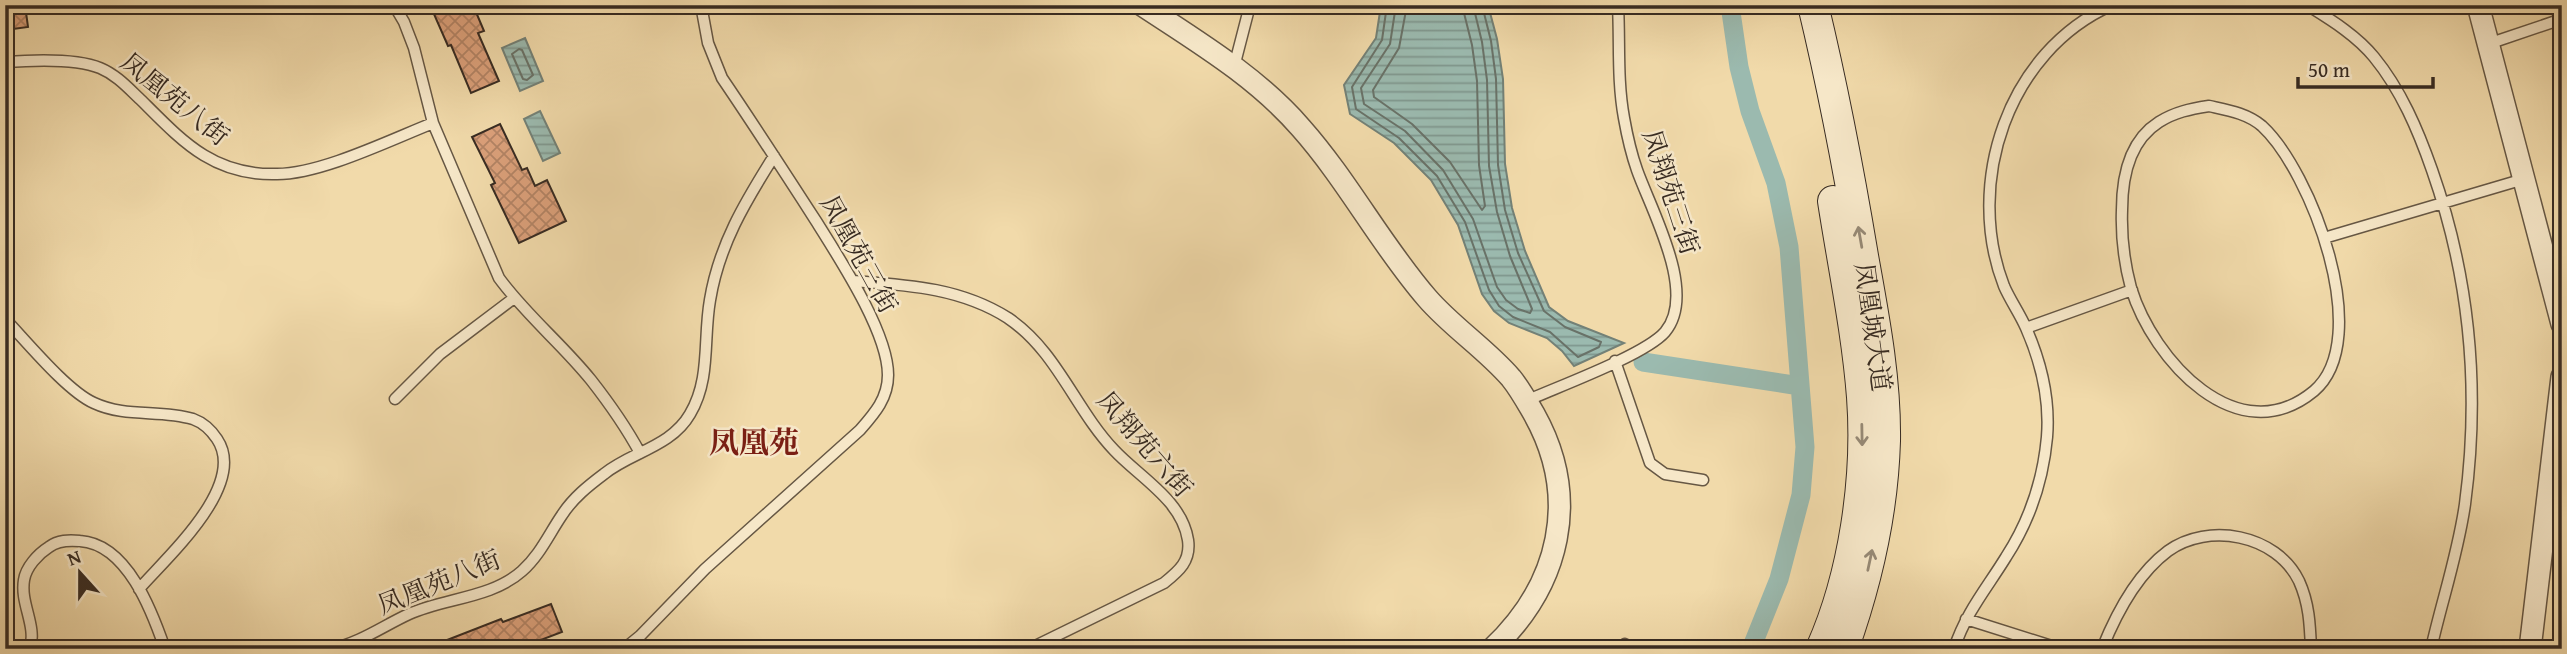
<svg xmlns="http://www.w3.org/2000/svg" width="2567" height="654" font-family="'Gentium Book Plus','Noto Serif SC',serif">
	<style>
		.water { fill: url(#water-rules); stroke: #738177; stroke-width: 2 }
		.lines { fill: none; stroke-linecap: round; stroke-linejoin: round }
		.shore { stroke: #697268; stroke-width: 2 }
		.canal { stroke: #9bbaaf; stroke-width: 19 }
		.building { fill: url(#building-cross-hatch); stroke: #372b22; stroke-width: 2 }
		.service-casing { stroke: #665744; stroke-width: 13 }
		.minor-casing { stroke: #665744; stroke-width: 24 }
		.secondary-casing { stroke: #372b22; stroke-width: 32 }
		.service { stroke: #f6e7c8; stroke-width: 10 }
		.minor { stroke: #f6e7c8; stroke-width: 21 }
		.secondary { stroke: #f6e7c8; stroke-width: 30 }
		.oneway { stroke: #968975 }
		.labels { text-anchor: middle; stroke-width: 5; stroke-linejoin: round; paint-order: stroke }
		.street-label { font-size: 26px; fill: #372b22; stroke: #f6e7c8 }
		.quarter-label { font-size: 30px; font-weight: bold; fill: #7a1f14; stroke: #f6e7c8 }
	</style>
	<defs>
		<pattern id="water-rules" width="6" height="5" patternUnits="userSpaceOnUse" patternTransform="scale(1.75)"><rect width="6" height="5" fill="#9bbaaf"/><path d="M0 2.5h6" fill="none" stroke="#7f978e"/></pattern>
		<pattern id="building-cross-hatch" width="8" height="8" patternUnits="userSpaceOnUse" patternTransform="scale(1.75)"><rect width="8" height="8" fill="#dba07a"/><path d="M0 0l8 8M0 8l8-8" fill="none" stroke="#b28364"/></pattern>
	</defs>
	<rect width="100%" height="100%" fill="#f1daaa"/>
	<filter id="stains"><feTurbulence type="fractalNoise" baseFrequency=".00286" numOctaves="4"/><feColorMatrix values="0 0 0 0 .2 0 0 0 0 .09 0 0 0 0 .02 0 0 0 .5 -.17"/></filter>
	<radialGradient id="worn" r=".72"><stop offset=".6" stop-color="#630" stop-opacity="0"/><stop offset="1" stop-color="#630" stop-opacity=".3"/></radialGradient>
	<path class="water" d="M1381 5H1488L1497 39 1503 79 1505 164 1512 208 1525 251 1549 307 1568 321 1624 343 1574 366 1562 351 1547 338 1509 323 1494 311 1482 294 1458 225 1431 180 1394 143 1350 114 1344 85 1376 38Z
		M525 38 543 81 520 91 502 48Z
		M540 111 560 153 543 161 524 119Z"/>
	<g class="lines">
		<path class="shore" d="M1387 5 1382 40 1352 87 1356 109 1399 138 1437 176 1465 222 1489 290 1499 306 1513 317 1550 332 1578 357 1599 347 1601 342 1565 327 1544 311 1518 253 1505 210 1498 165 1496 79 1491 41 1482 5
			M1396 5 1390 44 1361 88 1364 104 1405 131 1443 170 1473 219 1497 287 1506 300 1518 309 1530 313 1532 309 1510 256 1497 212 1489 166 1487 80 1482 42 1473 5
			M1407 5 1399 48 1373 90 1374 97 1412 124 1450 162 1482 210 1485 206 1479 165 1477 81 1472 45 1462 5
			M519 49 522 50 533 75 527 80 523 79 512 54Z"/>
		<path class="canal" d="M1730 5 1739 67 1750 111 1776 183 1789 247 1805 447 1801 495 1779 579 1751 649
			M1643 362 1800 386"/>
	</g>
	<path class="building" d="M5 5H25L28 27 5 30Z
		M430 5H473L484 31 478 33 499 81 471 93 451 45 448 46Z
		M500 124 522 170 527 168 535 186 547 180 566 221 519 243 491 185 495 183 472 137Z
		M551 604 562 632 517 649H424L501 619 503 622Z"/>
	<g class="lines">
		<g class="service-casing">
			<path id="service" d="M394 5 404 22 414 48 433 123 499 278C526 315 562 344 591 380 609 403 626 427 640 453
				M2307 5C2331 20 2356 35 2374 57 2401 90 2418 130 2432 170 2470 278 2480 391 2465 504 2458 554 2442 600 2431 649
				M2488 44 2562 19
				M5 62C32 60 76 58 100 68 117 75 129 89 142 101 183 142 214 176 277 174 321 174 390 140 433 123
				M1234 67 1250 5
				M2209 106C2227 110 2247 113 2262 126 2311 171 2375 339 2314 391 2238 454 2153 360 2131 288 2124 262 2121 237 2122 210 2122 177 2129 141 2159 122 2175 112 2190 109 2209 106Z
				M2324 238 2524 179
				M854 281C908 285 961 288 1008 318 1057 351 1075 409 1114 450 1139 477 1182 500 1188 540 1191 561 1179 571 1164 583L1029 649
				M5 319C27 342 67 391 94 403 126 418 160 409 193 419 204 423 211 430 217 439 248 485 167 557 139 589
				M2026 328 2132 290
				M1615 361 1650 463 1665 474 1703 480
				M395 399 440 354 514 298
				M1526 401C1557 387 1645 355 1665 332 1698 293 1651 210 1637 170 1631 153 1627 135 1624 118 1617 80 1620 43 1618 5
				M1966 619 2061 649
				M30 649C37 625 20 604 24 580 26 567 38 554 49 547 58 540 69 540 80 541 127 544 152 611 165 649
				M331 649C360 643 383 626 409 614 445 598 492 598 522 571 540 555 549 534 562 515 573 498 588 486 604 474 631 452 671 447 690 414 711 379 703 339 710 300 719 245 745 202 774 156
				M624 649 640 636 705 569 860 430C875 413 888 398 888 375 888 332 839 258 816 221 785 173 754 125 722 78L708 43 701 5
				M1624 649 1625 644
				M1954 649C1966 612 1987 588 2006 557 2030 520 2043 481 2047 437 2050 400 2041 362 2026 328 2020 314 2010 300 2004 286 1964 183 2008 51 2112 5
				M2102 649C2116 614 2137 574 2168 551 2208 522 2276 534 2299 581 2309 603 2310 624 2311 649"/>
		</g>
		<g class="minor-casing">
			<path id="minor" d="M1142 5C1198 42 1257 77 1301 128 1348 181 1381 245 1427 298 1452 327 1486 349 1511 378 1520 389 1527 402 1534 414 1581 498 1560 585 1492 649
				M2478 5 2562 324
				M2530 649 2562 377"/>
		</g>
		<g class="secondary-casing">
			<path id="secondary" d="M1813 5C1833 88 1849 172 1863 256 1874 317 1886 379 1885 441 1883 512 1867 582 1843 649
				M1821 649C1854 575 1868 478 1862 397 1857 332 1843 266 1833 201"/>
		</g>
		<use href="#service" class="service"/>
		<use href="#minor" class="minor"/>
		<use href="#secondary" class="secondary"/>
	</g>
	<defs><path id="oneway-shaft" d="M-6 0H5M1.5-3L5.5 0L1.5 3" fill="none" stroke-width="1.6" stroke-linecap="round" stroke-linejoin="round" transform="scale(1.75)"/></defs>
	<g class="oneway">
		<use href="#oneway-shaft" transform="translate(1860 237) rotate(-100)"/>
		<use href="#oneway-shaft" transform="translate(1862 435) rotate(89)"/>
		<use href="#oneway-shaft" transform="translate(1870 560) rotate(-78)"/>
	</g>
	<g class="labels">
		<g class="street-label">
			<text transform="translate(175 99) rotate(39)" y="9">凤凰苑八街</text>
			<text transform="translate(1671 192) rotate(72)" y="9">凤翔苑三街</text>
			<text transform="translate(859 254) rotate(61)" y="9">凤凰苑三街</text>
			<text transform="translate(1873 327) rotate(82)" y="9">凤凰城大道</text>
			<text transform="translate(1145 444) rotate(49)" y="9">凤翔苑六街</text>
			<text transform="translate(439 582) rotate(-22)" y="9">凤凰苑八街</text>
		</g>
		<g class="quarter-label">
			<text x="754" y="453">凤凰苑</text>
		</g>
	</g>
	<rect width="2567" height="654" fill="none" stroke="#f1daaa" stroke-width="28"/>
	<rect x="7" y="7" width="2553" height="640" fill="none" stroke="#372b22" stroke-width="3.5"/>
	<rect x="14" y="14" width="2539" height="626" fill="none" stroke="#372b22" stroke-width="2"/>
	<g transform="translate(80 573) rotate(339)" stroke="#f6e7c8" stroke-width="5" paint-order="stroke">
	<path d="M0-5L12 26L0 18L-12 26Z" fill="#372b22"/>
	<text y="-10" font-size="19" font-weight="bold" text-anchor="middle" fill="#372b22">N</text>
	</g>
	<path d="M2298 77v10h135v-10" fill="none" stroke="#372b22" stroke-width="3.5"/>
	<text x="2308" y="77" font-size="21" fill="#372b22" stroke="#f6e7c8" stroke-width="5" paint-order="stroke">50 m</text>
	<rect width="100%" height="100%" filter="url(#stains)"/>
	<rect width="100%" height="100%" fill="url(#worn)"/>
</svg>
